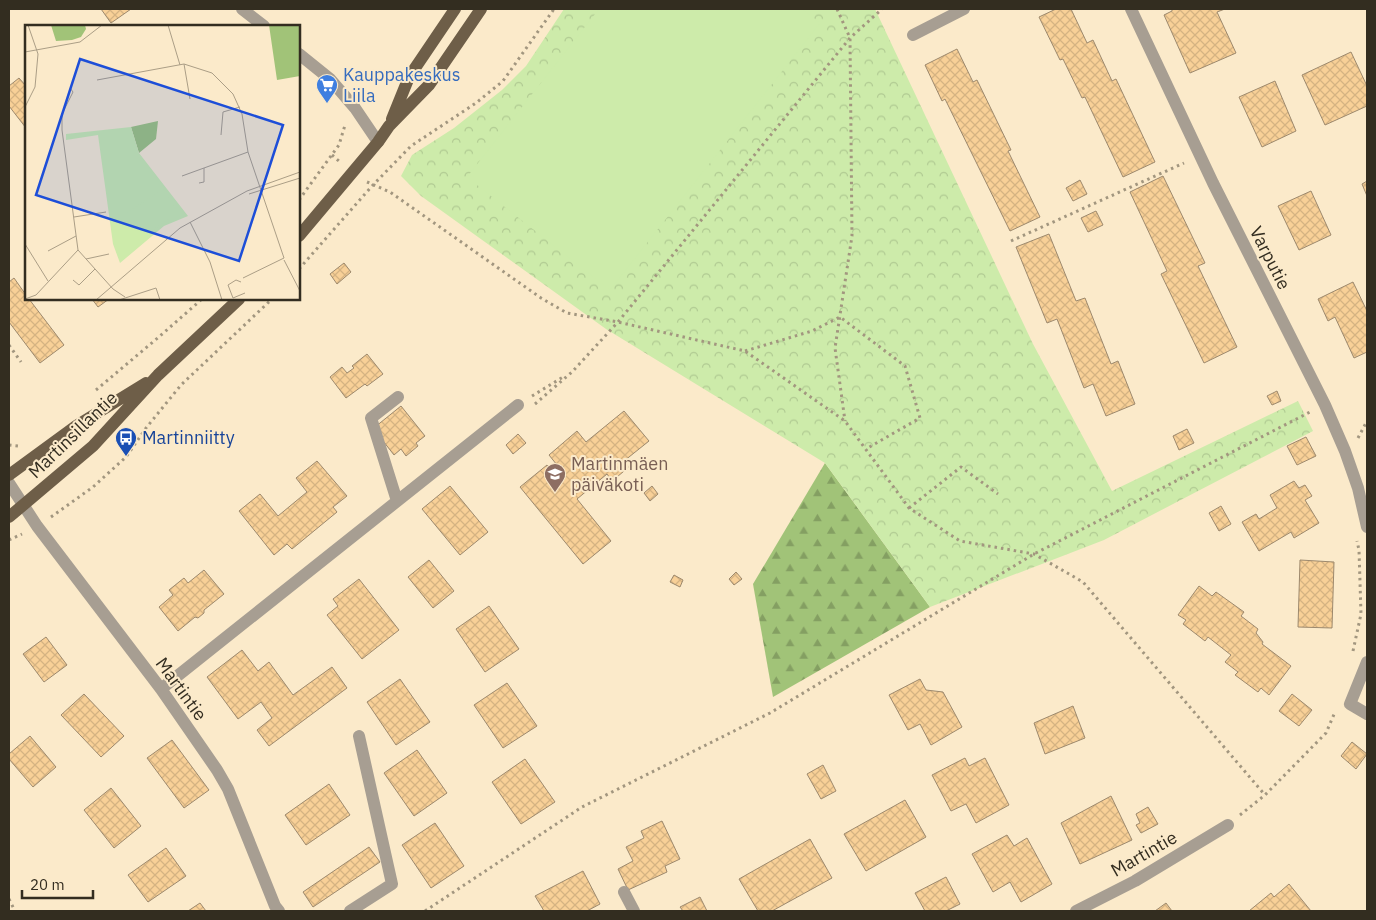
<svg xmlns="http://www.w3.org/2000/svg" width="1376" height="920" font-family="'IBM Plex Sans',sans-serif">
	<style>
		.forest { fill: url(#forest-firs) }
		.park { fill: url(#park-crowns) }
		.pitch { fill: #cdebaa }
		.building { fill: url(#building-cross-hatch); stroke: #9d896d }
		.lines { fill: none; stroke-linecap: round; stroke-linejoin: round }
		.path { stroke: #a2967f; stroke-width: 3; stroke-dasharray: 2.5 4; stroke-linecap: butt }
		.minor { stroke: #a79e92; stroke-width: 12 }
		.major { stroke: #6e5e48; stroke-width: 12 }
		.labels { text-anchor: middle; stroke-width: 4; stroke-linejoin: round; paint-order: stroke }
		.shop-label { font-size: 18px; fill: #366cbe; stroke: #fbeaca; text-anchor: start }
		.street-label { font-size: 18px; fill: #332d20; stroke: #fbeaca }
		.transit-label { font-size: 18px; fill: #164399; stroke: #fbeaca; text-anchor: start }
		.education-label { font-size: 18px; fill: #785e54; stroke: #fbeaca; text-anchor: start }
		.inset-road { fill: none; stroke: #ab9e86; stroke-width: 1 }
		.view { fill: #1d4ed8; fill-opacity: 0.15; stroke: #1d4ed8; stroke-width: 2.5 }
		.inset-edge { fill: none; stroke: #332d20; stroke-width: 2.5 }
	</style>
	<defs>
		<pattern id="forest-firs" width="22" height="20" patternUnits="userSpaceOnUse" patternTransform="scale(1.25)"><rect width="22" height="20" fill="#a1c378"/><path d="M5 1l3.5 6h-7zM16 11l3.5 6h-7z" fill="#849f62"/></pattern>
		<pattern id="park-crowns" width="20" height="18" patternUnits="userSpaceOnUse" patternTransform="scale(1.25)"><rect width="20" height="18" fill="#cdebaa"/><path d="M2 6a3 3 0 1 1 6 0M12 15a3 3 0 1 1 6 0" fill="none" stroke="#b0ca92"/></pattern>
		<pattern id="building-cross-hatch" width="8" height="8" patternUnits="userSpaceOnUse" patternTransform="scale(1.25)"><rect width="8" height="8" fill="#f8d097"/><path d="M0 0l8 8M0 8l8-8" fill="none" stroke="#d5b382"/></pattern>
	</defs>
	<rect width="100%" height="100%" fill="#fbeaca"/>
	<path class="forest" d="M825 463 930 607 773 697 753 584Z"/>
	<path class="park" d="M564 9H875L1033 344 1112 491 1298 401 1313 431 1104 540 930 607 825 463 606 329 421 196 401 176 412 155 454 128 502 90 526 66Z"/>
	<path class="pitch" d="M599 9H802L820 23 610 290 467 177Z"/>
	<path class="building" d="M101 9H131L111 23Z
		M1056 9H1071L1087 43 1093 40 1112 81 1116 79 1155 162 1123 177 1085 97 1082 98 1063 59 1060 60 1039 17Z
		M1172 9H1225L1217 12 1236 53 1190 73 1164 15 1172 11Z
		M957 49 973 82 977 80 1011 150 1008 151 1040 217 1010 231 945 99 942 101 925 65Z
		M1351 52 1367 86V106L1325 125 1302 75Z
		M19 78 26 86V128L9 106V86Z
		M1275 81 1296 131 1262 147 1239 97Z
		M1163 176 1205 263 1198 266 1237 347 1204 363 1161 274 1167 271 1130 192Z
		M1080 180 1087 194 1073 201 1066 188Z
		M1367 181V196L1362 184Z
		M1311 191 1331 235 1299 250 1278 206Z
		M1096 211 1103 225 1088 232 1081 218Z
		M1049 234 1076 301 1085 298 1111 364 1118 361 1135 404 1106 416 1093 384 1084 388 1057 319 1047 323 1016 247Z
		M344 263 351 272 337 284 330 274Z
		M14 278 26 295V299H29L64 345 40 363 9 322V282Z
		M1353 282 1367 311V352L1354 358 1335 317 1328 321 1318 299Z
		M92 299H109L98 307Z
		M367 354 383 374 367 386 365 384 346 398 330 377 342 367 347 373 354 368 352 366Z
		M1277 391 1281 401 1272 405 1267 396Z
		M401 406 425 436 416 443 418 446 406 456 401 449 394 455 380 437 375 427Z
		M624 411 649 441 624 461 629 467 612 481 607 474 577 499 611 541 583 564 520 487 547 465 551 470 557 465 549 455 577 431 586 442Z
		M1187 429 1194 443 1179 450 1173 436Z
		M518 434 526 443 513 454 506 445Z
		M1306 437 1316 456 1297 465 1287 446Z
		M317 461 347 496 333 507 337 512 292 549 287 544 274 555 239 511 260 494 278 516 307 492 296 478Z
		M1294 481 1299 488 1305 485 1312 496 1305 500 1319 523 1294 538 1291 532 1259 551 1242 522 1256 514 1259 519 1277 508 1270 495Z
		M450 486 488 532 460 555 422 509Z
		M652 486 658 494 650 501 644 493Z
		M1221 506 1231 524 1219 531 1209 513Z
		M429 560 454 591 433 608 408 577Z
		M1300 560 1334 562 1332 628 1298 627Z
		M204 570 224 594 204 610V613L198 618 195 617 178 631 159 607 173 595 169 590 184 578 188 583Z
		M736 572 742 579 734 585 729 579Z
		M674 575 683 580 680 587 670 582Z
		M359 579 399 630 362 659 327 615 338 606 333 599Z
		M1199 586 1212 596 1216 592 1244 612 1241 616 1258 629 1256 633 1263 642 1262 644 1291 666 1269 695 1261 688 1258 692 1235 675 1238 672 1225 662 1231 655 1208 637 1205 641 1183 624 1186 620 1178 615Z
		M489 606 519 649 485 672 456 629Z
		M46 637 67 665 44 682 23 654Z
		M242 650 258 671 269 662 293 695 332 667 347 688 269 746 257 730 272 718 261 702 238 719 207 677Z
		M400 679 430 722 396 745 367 702Z
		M920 679 926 690 943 692 962 727 931 745 920 724 908 730 889 695Z
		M507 683 537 726 503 748 474 705Z
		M84 694 124 736 101 757 61 715Z
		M1292 694 1312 710 1299 726 1279 711Z
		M1073 706 1085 738 1045 754 1034 723Z
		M30 736 56 767 33 787 9 759V754Z
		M172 740 209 790 184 808 147 758Z
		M1352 742 1367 754 1356 769 1341 756Z
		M417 750 447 793 414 816 384 773Z
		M965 758 969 766 985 758 1009 805 976 823 966 804 951 811 932 775Z
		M525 759 555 802 521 824 492 782Z
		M823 765 836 791 821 799 807 774Z
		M329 784 350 815 306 845 285 815Z
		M111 788 141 826 114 848 84 810Z
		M1111 796 1132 840 1080 864 1061 823Z
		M905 800 926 837 866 871 844 834Z
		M1148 807 1158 824 1141 833 1136 825 1140 823 1136 814Z
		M662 821 680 859 665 866 667 872 628 890 618 869 633 861 626 847 644 838 641 831Z
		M435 823 464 866 431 888 402 845Z
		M1007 835 1014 846 1027 838 1052 884 1021 902 1010 882 993 892 972 854Z
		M810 839 832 878 772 911H758L739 879Z
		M369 847 380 862 313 907 303 892Z
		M166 848 186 876 148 902 128 875Z
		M583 871 600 904 587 911H544L535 896Z
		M946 877 960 904 946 911H925L915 893Z
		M1289 884 1311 911H1249L1271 893 1274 897Z
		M700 897 707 911H683L680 907Z
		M200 903 206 911H188Z
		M1166 903 1172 911H1155Z"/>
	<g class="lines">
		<path class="path" d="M837 9 850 38 852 236 835 348 845 421
			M332 155 340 162
			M367 182 390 192 541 298 567 313 618 322 745 351 845 421 909 508 960 541 1034 554 1083 582 1265 795
			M299 200 339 145 345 125
			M1011 241 1184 163
			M299 269 372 186 411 146 476 103 503 81 554 9
			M9 345 21 362
			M745 351 812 331 840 317 905 366 920 418 866 449
			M96 390 160 336 202 299
			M532 396 563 377
			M535 404 572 372 618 322 850 38 882 9
			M1358 438 1367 421
			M9 445 18 446
			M909 508 961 467 998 494
			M51 517 93 487 126 457 146 428 181 385 272 299
			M9 540 22 534
			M1353 651 1361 614 1359 550 1357 541
			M1240 815 1265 795 1326 733 1335 712
			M9 899 15 911
			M425 911 582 807 770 713 1034 554 1310 412"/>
		<path class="minor" d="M242 9 264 26
			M1131 9 1213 183 1325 405 1345 451 1358 488 1367 527
			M913 35 964 9
			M299 54 330 79 355 108 378 142
			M9 483 37 526 161 689 217 770 228 789 275 906 279 911
			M397 501 371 418 398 397
			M1367 662 1350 704 1367 714
			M161 689 518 405
			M624 892 634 911
			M350 911 392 884 359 736
			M1076 911 1135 881 1228 825"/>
		<path class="major" d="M392 119 409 77 455 9
			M299 236 378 142 389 126 429 85 481 9
			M9 475 76 426 146 383
			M9 517 93 446 158 375 239 299"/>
	</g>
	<defs>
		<g id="supermarket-pin" transform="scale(1.125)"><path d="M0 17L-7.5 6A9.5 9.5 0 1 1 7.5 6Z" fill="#3f7fe0" stroke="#fbeaca"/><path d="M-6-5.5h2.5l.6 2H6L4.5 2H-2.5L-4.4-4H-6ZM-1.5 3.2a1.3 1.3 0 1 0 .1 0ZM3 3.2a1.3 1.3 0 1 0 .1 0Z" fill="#fff"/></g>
		<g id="bus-pin" transform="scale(1.125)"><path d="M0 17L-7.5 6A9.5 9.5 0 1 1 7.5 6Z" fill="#1a4fb4" stroke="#fbeaca"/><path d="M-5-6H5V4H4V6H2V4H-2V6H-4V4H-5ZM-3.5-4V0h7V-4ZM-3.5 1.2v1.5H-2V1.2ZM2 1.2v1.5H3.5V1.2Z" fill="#fff"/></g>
		<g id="school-pin" transform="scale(1.125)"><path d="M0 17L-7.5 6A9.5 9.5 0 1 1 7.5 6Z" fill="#8d6e63" stroke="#fbeaca"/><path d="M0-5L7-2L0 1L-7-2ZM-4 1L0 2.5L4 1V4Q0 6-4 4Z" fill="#fff"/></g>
	</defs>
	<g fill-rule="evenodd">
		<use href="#supermarket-pin" x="327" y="85"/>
		<use href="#bus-pin" x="126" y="438"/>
		<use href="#school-pin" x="555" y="474"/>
	</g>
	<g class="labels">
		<g class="shop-label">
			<text x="343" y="81">Kauppakeskus<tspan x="343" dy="21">Liila</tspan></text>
		</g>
		<g class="street-label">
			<text transform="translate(1270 258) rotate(63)" y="6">Varputie</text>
			<text transform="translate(73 435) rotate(-44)" y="6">Martinsillantie</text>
			<text transform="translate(181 689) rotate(54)" y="6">Martintie</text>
			<text transform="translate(1144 854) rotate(-30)" y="6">Martintie</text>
		</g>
		<g class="transit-label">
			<text x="142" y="444">Martinniitty</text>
		</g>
		<g class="education-label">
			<text x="571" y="470">Martinmäen<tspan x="571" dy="21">päiväkoti</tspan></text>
		</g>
	</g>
	<g transform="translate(25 25)">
		<rect width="275" height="275" fill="#fbeaca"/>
		<path d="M26 0H60L61 4 56 12 47 15 31 16ZM244 0H275V51L252 55ZM133 96 131 114 114 128 106 102Z" fill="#a1c378"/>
		<path d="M106 102 114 128 163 191 139 201 95 238 88 219 73 110 41 115V109Z" fill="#cdebaa"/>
		<path d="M138 164 153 188 110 217 94 193Z" fill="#cdebaa"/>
		<path class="inset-road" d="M143 0 155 40M0 27 55 17 77 0M159 39 165 74M72 55 159 39 187 48 208 69 217 89 223 127 259 233 218 253M45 63 48 67 37 89V105L53 225 88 264 100 272M0 82 10 62 13 29 3 0M196 110 198 87 215 82M157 151 223 127M174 158 179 157V143M224 169 275 153M49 192 81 187M165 197 185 237 197 275M0 219 23 256M23 226 51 211M61 234 84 229M259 235 275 266M48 255 54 260 70 244M216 257 211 255 203 260 208 273 220 268M0 274 11 270 53 225M71 275 155 203 222 166 275 147M94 275 131 263 135 275"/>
		<path class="view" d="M55 34 258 100 214 236 11 170Z"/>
		<rect width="275" height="275" class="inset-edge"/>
	</g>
	<rect width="1376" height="920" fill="none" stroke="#332d20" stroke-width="20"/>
	<path d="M22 890v8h71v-8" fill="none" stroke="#332d20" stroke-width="2.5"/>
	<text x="30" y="890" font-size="15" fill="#332d20" stroke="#fbeaca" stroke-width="4" paint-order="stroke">20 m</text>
</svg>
